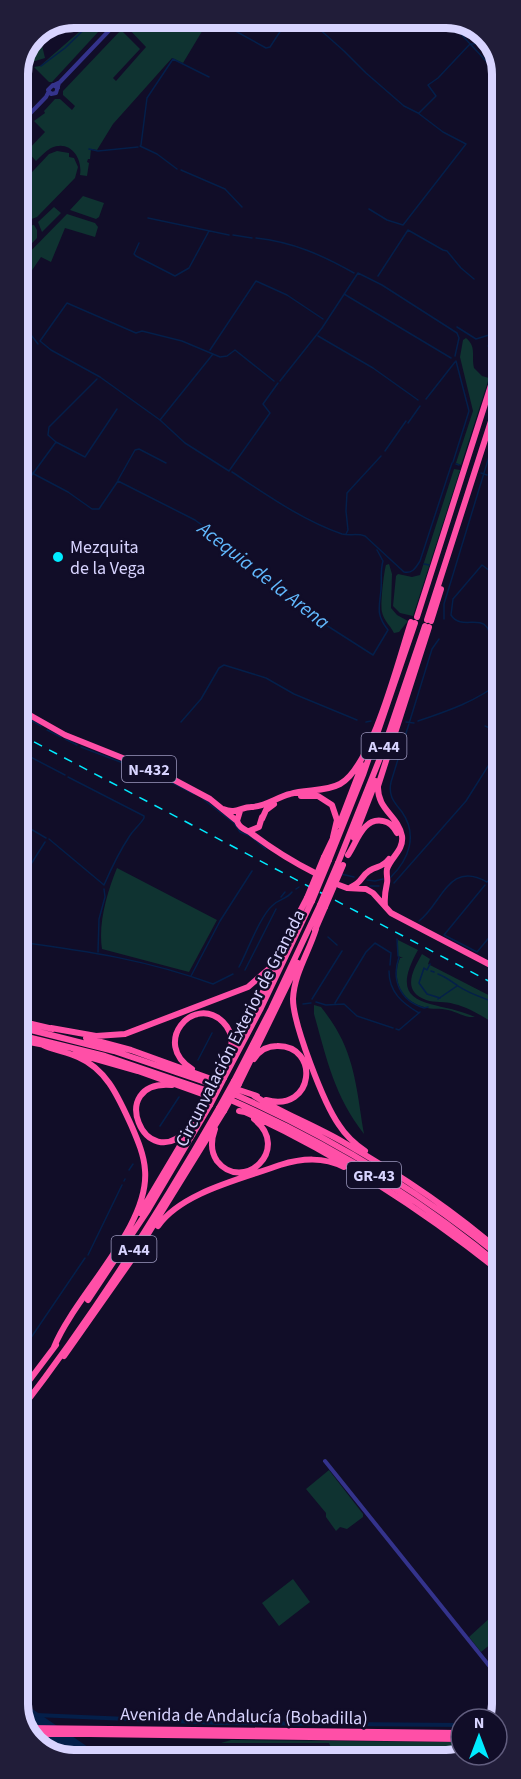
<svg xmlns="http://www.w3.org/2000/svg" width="521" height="1779" font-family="'Source Sans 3',sans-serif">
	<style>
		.green { fill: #0f3331 }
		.water { fill: #041f4a }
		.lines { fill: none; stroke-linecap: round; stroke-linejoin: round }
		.stream { stroke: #041f4a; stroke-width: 1.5 }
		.canal { stroke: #041f4a; stroke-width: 4 }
		.minor { stroke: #34338c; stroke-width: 4 }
		.highway { stroke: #ff4fa7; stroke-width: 6 }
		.rail { stroke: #00ebff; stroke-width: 1.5; stroke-dasharray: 9 8; stroke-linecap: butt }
		.highway-bridge { stroke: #ff4fa7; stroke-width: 6 }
		.poi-dot { fill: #00ebff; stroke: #110d28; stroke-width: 2 }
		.labels { text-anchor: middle; stroke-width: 5; stroke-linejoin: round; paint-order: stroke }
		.shield { fill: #110d28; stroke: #9c98be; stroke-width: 1.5 }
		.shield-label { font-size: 16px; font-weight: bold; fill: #d8d4ff }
		.poi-label { font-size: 18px; fill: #d8d4ff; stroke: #110d28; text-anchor: start }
		.street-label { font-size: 18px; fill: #d8d4ff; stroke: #110d28 }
		.water-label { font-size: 20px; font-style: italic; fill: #62baff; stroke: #110d28 }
		.rim { fill: none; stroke: #d8d4ff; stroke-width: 8 }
	</style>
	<rect width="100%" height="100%" fill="#110d28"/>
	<path class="green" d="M95 18H111L52 82H49L34 67 40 66Z
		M135 18H210L183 63 172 58 113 124 97 150 91 149 90 159H88L87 162 89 163 87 176 80 175C83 158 70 139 51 148 46 151 41 156 36 161L27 151 45 132 34 121 45 113 44 111 55 99H60L72 110 75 106 63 95V91L121 30 140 49 113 78 116 81 146 47 126 26Z
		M40 37 45 58 32 62 28 49 33 39Z
		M57 151 69 153V157L74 158 78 167 75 178 37 217 26 221 18 220V187L49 154Z
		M83 196 104 203 99 217 96 219 70 210Z
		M54 207 61 213 42 232 38 222Z
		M67 214 95 223 98 227 95 237 65 228 51 262 41 257 18 291V264Z
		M34 225 37 230V238L18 258V240L20 241 22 240 20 238 24 233 25 226Z
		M466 338C477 347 471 356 474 368L482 376 489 378 461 465 456 463 473 411 460 357 463 340Z
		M454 469 460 470 413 616 400 613 393 606 396 576 398 574 412 577 420 575Z
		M389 564 392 574 391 608 397 615 408 621 399 632 394 633C390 625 384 621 382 612 380 606 384 571 386 565Z
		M117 868 217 920 189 972 102 949C98 924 107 892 117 868Z
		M398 940 418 950C383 1012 438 999 475 1017 464 1018 458 1012 448 1010 440 1008 432 1010 424 1007 401 1001 391 979 400 958H403L398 956Z
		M422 954 430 959 428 964 502 1002C503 1014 503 1019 492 1022 480 1015 468 1007 454 1004 445 1001 435 1003 426 1000 401 991 413 970 422 954Z
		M314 1005 321 1007C327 1015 334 1024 339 1034 356 1065 358 1100 364 1134 334 1095 327 1060 314 1014Z
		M329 1470 363 1514V1517L347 1529 340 1527 336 1531 326 1517V1513L306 1489Z
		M293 1579 310 1602 279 1626 262 1603Z
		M492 1616 503 1630V1634L481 1652 469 1637Z
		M231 1740 458 1742H461V1748H331L329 1743H221Z"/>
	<path class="water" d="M19 1700 107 1760 79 1761 23 1722 19 1716Z"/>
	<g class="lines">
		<path class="stream" d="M212 18 266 48 270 47 289 18
			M307 18 344 51 366 73 404 106 418 113 443 132 466 144 403 225 387 220 369 209
			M446 18 500 76 502 74
			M41 66 65 48 96 18
			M419 113 436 96 428 85 438 78 470 44H474L485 35
			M141 145 147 98 173 59 209 77
			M140 146 157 154 177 169
			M89 149 98 151 138 147
			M181 170 225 189 242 207
			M148 218 229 235
			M233 235 252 238
			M256 238C293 242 322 255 354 273
			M139 243 134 254 136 256 175 276 189 268 209 231
			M378 276 408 230 443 250 447 251 461 268 474 279
			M344 294 451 358
			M18 318 38 344
			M457 327 476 339 489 335 501 305
			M318 336 373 368 418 400
			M488 346 496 352
			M210 350 256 281 287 295 323 319
			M274 381 235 350 227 356 220 357 182 341 142 331 136 333 67 303 40 341 51 350 100 377 160 420 185 443 229 471 270 413 263 404 278 383
			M280 381 322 328 358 273 382 285 457 333 459 338 455 356
			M426 399 455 362
			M160 420 213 354
			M408 423 420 406
			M56 442 85 457 117 409
			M385 451 406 421
			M453 462 469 411 456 361
			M456 464 459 465
			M232 472C267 495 302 520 342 534 350 536 357 533 365 536L404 572C413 574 416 567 420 561L452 463
			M32 473 68 492 92 509H99L118 481 195 520 229 545 239 559 286 591 301 609 373 655 388 630C376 615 379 608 381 590 382 580 380 571 383 561L377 550
			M481 473 487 475
			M490 474 502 485
			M492 475 502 443
			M118 480 135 450 139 449 166 463
			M18 494 56 442 48 435 49 427 97 379
			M346 534 348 530 346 511 347 493 381 456
			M424 564 429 565
			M502 580 482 565 453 599 451 615C463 634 489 606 491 643L502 647
			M444 619V604L502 414
			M19 713 41 726
			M418 721C448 711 477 701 502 681
			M181 722 201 699 219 668 224 665 266 678 294 694 357 720
			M366 722 371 721
			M406 722 414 723
			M485 726 502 733
			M47 730 61 737
			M65 739 77 745
			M81 747 165 779 194 794
			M19 751 65 775
			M203 799 234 823 240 832 250 836 266 849
			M19 822 46 838
			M49 839 104 885C111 869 119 852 129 837 133 830 140 825 144 818V816L68 777
			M341 874 354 877
			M391 877C409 859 418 835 402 812 394 802 388 796 391 782L432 649 439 639
			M367 880 375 881 383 879
			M19 883 45 842
			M394 883 466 801 502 744
			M485 885 444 935 477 952 502 922
			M370 886H379
			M296 889 299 887
			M281 897 285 892
			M419 921C442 904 448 860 487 882L502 865
			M328 937 337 945
			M397 939 398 956
			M19 942C88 951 147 960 213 984L233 974
			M98 952 99 919 105 897 104 889
			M399 957C391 980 400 1001 424 1008L428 1007
			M430 964 427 970 424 968 419 983 427 994 440 998
			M239 967C248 950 260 916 273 905 279 899 287 899 292 892
			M245 970 276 909
			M389 971C389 992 402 1003 419 1013
			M431 971 434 972
			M438 974C446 977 451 981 458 986 471 995 488 999 503 1006
			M191 976 220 921 252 871
			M312 999 342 951
			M438 999 457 986
			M316 1002 326 1005 344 1004 357 1016 393 1028
			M335 1003 366 952 375 943 391 953 390 965
			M303 1004 311 1003
			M396 1029 399 1030 420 1012
			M198 1060 212 1033
			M160 1126 179 1097
			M129 1170 133 1164
			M124 1181 125 1179
			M88 1255 122 1185
			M24 1348 85 1258"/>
		<path class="canal" d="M36 1715 219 1723 461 1725"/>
		<path class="minor" d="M54 85 60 82 121 18
			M58 88 53 85 48 90 51 94 56 93 59 83
			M18 126 46 97 49 91
			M325 1461 503 1683
			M32 1735 65 1759"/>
		<path class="highway" d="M495 373 502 351
			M417 617 493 379
			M427 620 502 387
			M431 621 441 589
			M19 709 65 735 165 775 210 799 237 821
			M301 796H318L332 805 337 820 333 837
			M251 807C265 807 277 797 290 794 306 789 325 792 340 784 372 767 399 658 411 622
			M223 809C237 815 241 806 253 807
			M240 811 237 821C240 829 245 829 251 833 272 849 291 861 315 873
			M262 819 266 810 274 804
			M339 825 362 765
			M249 831 259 827 262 817
			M354 838 376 781
			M348 855C357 842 363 817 383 821 390 822 394 827 397 833
			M324 857 335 834
			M329 860 363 775 415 623
			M338 863 382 753 425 626
			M339 885 347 888 366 889 373 893 391 913 502 971
			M351 887C362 883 361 876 369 871 377 865 381 869 389 859
			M385 906C384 897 385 892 387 883 388 879 386 874 387 869 391 857 404 850 402 836 398 815 377 810 378 786L429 627
			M316 929C309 952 294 974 293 999 293 1024 324 1104 339 1125 346 1136 355 1144 365 1151
			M315 930 325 907
			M19 1021 53 1029
			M19 1027 114 1051 211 1084
			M51 1028 96 1036 125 1034 248 987 271 967 307 898
			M19 1035 105 1056 208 1091
			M86 1038 131 1050 214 1080
			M19 1040 45 1045
			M43 1045C54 1050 66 1052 78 1057 108 1070 119 1099 132 1127 138 1141 144 1155 145 1170 150 1227 75 1295 54 1347
			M75 1053 138 1071 205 1095
			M254 1059C259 1051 267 1046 277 1046 320 1045 315 1113 266 1100
			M192 1069C151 1044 193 993 223 1022 232 1031 233 1042 230 1053
			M220 1076 277 964
			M224 1078 261 1008 312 901
			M234 1081 271 1009 320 905
			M239 1084 298 963
			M172 1085C105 1079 145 1177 188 1129
			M239 1090 257 1096
			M236 1095C332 1138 421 1192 503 1259
			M253 1095C281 1113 314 1125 343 1142 399 1174 453 1210 502 1253
			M233 1101C330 1144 421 1199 503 1268
			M239 1111 245 1112C339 1155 423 1210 503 1274
			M215 1129C211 1140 210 1151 217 1161 243 1194 292 1149 254 1119
			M140 1213 206 1102
			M158 1226C182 1192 242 1179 280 1165 303 1158 323 1157 344 1167
			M88 1300 148 1210 210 1105
			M64 1356 135 1255 224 1111
			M19 1394 56 1345
			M19 1412C93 1316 159 1213 219 1108
			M26 1728 461 1733
			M89 1734 461 1739"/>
		<path class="rail" d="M19 734 502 988"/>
		<path class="highway-bridge" d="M307 898 324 857
			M312 901 329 860
			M320 905 338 863
			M325 907 343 865
			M206 1102 220 1076
			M210 1105 224 1078
			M219 1108 234 1081
			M224 1111 239 1084
			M30 1734H89"/>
	</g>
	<circle class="poi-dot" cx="58" cy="557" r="6"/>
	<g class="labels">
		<g class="shield">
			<rect x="361.5" y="733" width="45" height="26" rx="4.5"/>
			<rect x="122" y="756" width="54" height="26" rx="4.5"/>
			<rect x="347" y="1162" width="54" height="26" rx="4.5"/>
			<rect x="111.5" y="1236" width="45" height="26" rx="4.5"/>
		</g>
		<g class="shield-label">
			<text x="384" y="752">A-44</text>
			<text x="149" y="775">N-432</text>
			<text x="374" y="1181">GR-43</text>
			<text x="134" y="1255">A-44</text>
		</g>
		<g class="poi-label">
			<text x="70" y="553">Mezquita<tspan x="70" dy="21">de la Vega</tspan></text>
		</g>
		<g class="street-label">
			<text transform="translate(240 1028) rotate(-63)" y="6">Circunvalación Exterior de Granada</text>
			<text transform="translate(244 1716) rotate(1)" y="6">Avenida de Andalucía (Bobadilla)</text>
		</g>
		<g class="water-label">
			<text transform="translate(264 575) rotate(38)" y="7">Acequia de la Arena</text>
		</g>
	</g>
	<path d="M0 0H521V1779H0ZM74 28H446A46 46 0 0 1 492 74V1704A46 46 0 0 1 446 1750H74A46 46 0 0 1 28 1704V74A46 46 0 0 1 74 28Z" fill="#211d39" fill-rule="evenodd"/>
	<path class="rim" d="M74 28H446A46 46 0 0 1 492 74V1704A46 46 0 0 1 446 1750H74A46 46 0 0 1 28 1704V74A46 46 0 0 1 74 28Z"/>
	<g transform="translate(479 1737)"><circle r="28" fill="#110d28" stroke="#615d7e" stroke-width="1.5"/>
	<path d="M0-4.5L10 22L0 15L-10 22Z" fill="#00ebff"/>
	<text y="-9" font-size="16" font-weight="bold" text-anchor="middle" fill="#d8d4ff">N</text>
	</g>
</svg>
